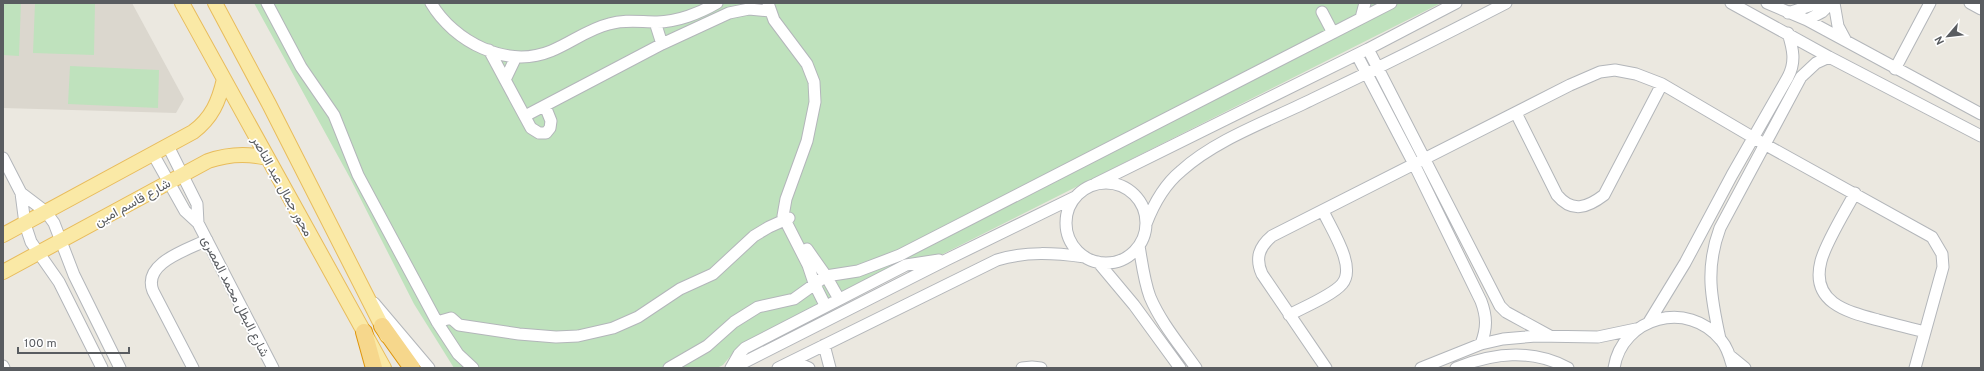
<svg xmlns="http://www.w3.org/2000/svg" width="1984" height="371" font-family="Overpass,Vazirmatn,sans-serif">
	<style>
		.education { fill: #dbd7ce }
		.green { fill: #bfe2bd }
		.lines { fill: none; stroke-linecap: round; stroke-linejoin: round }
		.minor-casing { stroke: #b3b6ba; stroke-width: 13 }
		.major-casing { stroke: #e8bc5c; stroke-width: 16 }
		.highway-casing { stroke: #de950d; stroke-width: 18 }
		.minor { stroke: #fff; stroke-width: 11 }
		.major { stroke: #fae9a6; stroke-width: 14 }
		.highway { stroke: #f6d78c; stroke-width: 16 }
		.labels { text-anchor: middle; stroke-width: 3.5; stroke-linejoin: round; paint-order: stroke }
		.street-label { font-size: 13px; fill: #595c60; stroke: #fff }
	</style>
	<rect width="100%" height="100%" fill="#ebe8e0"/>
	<path class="education" d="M3 3H132L184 99 176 113 3 108Z"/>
	<path class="green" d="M3 3H21L19 56 3 55Z
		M35 3H95L94 55 33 53Z
		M254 3H1441L937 257 920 259 733 353 723 365 717 368H454L414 304 350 178Z
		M70 66 159 70 158 108 68 104Z"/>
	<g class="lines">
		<g class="minor-casing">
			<path id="minor" d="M267 3 301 67 334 115 358 175 437 322 458 354 473 368
				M431 3C454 42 507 69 551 51 571 43 588 29 609 24 625 19 640 22 657 22 677 22 700 13 717 3
				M768 3 774 20 807 64 814 82 815 102 807 141 786 199 783 216 808 265 814 283 825 305
				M1731 3 1829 57 1981 136
				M1767 3 1807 20 1981 114
				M1834 3 1838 26 1846 41
				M1970 3 1981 9
				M1322 12 1333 33
				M1788 13 1818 3
				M1361 18 1365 3
				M1807 20 1822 12 1831 3
				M655 22 662 44
				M1368 49 1500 306 1506 312 1550 336
				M489 50 531 128 539 133H546L550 128 551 121 545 106
				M1357 55 1414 164 1481 301C1487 317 1487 328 1481 344
				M1895 69 1930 3
				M505 80 516 57
				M1516 113 1557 195C1572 213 1587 208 1604 195L1662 84
				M525 116 662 44 729 13 749 9 770 11
				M168 146 197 204 198 223
				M153 154 185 211 198 223 273 368
				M3 158 21 193 25 224 31 242 59 282 102 368
				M1066 223a40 40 0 1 1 80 0a40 40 0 1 1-80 0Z
				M1095 184 1368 49 1456 3
				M21 193 46 212 54 223 74 275 120 368
				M1855 193C1845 212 1826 242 1821 261 1810 303 1848 312 1878 320 1893 324 1909 328 1925 332
				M1146 224C1154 203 1164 185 1181 171 1216 139 1271 120 1313 99 1378 68 1442 36 1506 3
				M1139 246C1142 263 1144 281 1150 297 1161 323 1180 345 1196 368
				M807 249 826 276 839 299
				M1098 262 1134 305 1180 368
				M374 303 429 368
				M1289 315C1302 308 1333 295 1342 284 1357 267 1331 229 1323 211
				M437 322 451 318 459 325 519 334 556 337 578 336 613 328 638 317 680 289 713 274 754 236 769 227 789 218
				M1649 322 1685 263 1732 175 1788 77C1796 62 1793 49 1788 33
				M1720 339C1711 298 1705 268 1720 228L1801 77 1816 63 1829 57
				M824 345 830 368
				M1729 355 1745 368
				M793 361 809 368
				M3 366 4 368
				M193 368 153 291C142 263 187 250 207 240
				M669 368 707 346 734 322 758 307 794 299 826 276 858 271 900 255 1391 3
				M731 368 739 354 745 348 906 265 939 260
				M733 368 946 260 1075 197
				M778 368 997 260C1027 251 1054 253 1085 257
				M1022 368 1032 367 1041 368
				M1326 368 1262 274C1255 258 1259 247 1272 236L1570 85 1600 72 1615 70 1636 74 1662 84 1766 145 1932 237 1942 254 1943 267 1915 368
				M1421 368 1481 344 1503 339 1536 336 1598 337 1636 329
				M1456 368C1493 353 1531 348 1568 368
				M1614 368C1622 317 1688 299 1721 340 1728 348 1730 358 1733 368"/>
		</g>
		<g class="major-casing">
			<path id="major" d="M182 3 384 368
				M215 3 269 104 387 336
				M3 235 193 132C212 118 219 101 224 79
				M3 272 208 161C228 154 247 153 267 158"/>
		</g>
		<g class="highway-casing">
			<path id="highway" d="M382 326 412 368
				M364 332 374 368"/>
		</g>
		<use href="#minor" class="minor"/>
		<use href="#major" class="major"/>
		<use href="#highway" class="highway"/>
	</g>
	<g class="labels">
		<g class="street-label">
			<text transform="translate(283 186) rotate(61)" y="5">محور جمال عبد الناصر</text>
			<text transform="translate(132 202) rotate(-29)" y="5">شارع قاسم امين</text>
			<text transform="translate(236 296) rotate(63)" y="5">شارع البطل محمد المصرى</text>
		</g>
	</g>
	<rect width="1984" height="371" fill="none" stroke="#595c60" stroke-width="8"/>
	<g transform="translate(1948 36) rotate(242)" stroke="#ffffff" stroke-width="3" paint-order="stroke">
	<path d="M0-3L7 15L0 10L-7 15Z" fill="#595c60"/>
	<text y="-6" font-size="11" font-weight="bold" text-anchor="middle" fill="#595c60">N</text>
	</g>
	<path d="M18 347v6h111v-6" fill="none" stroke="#595c60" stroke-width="2"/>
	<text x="24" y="347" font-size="12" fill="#595c60" stroke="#ffffff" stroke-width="3" paint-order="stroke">100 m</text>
</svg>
